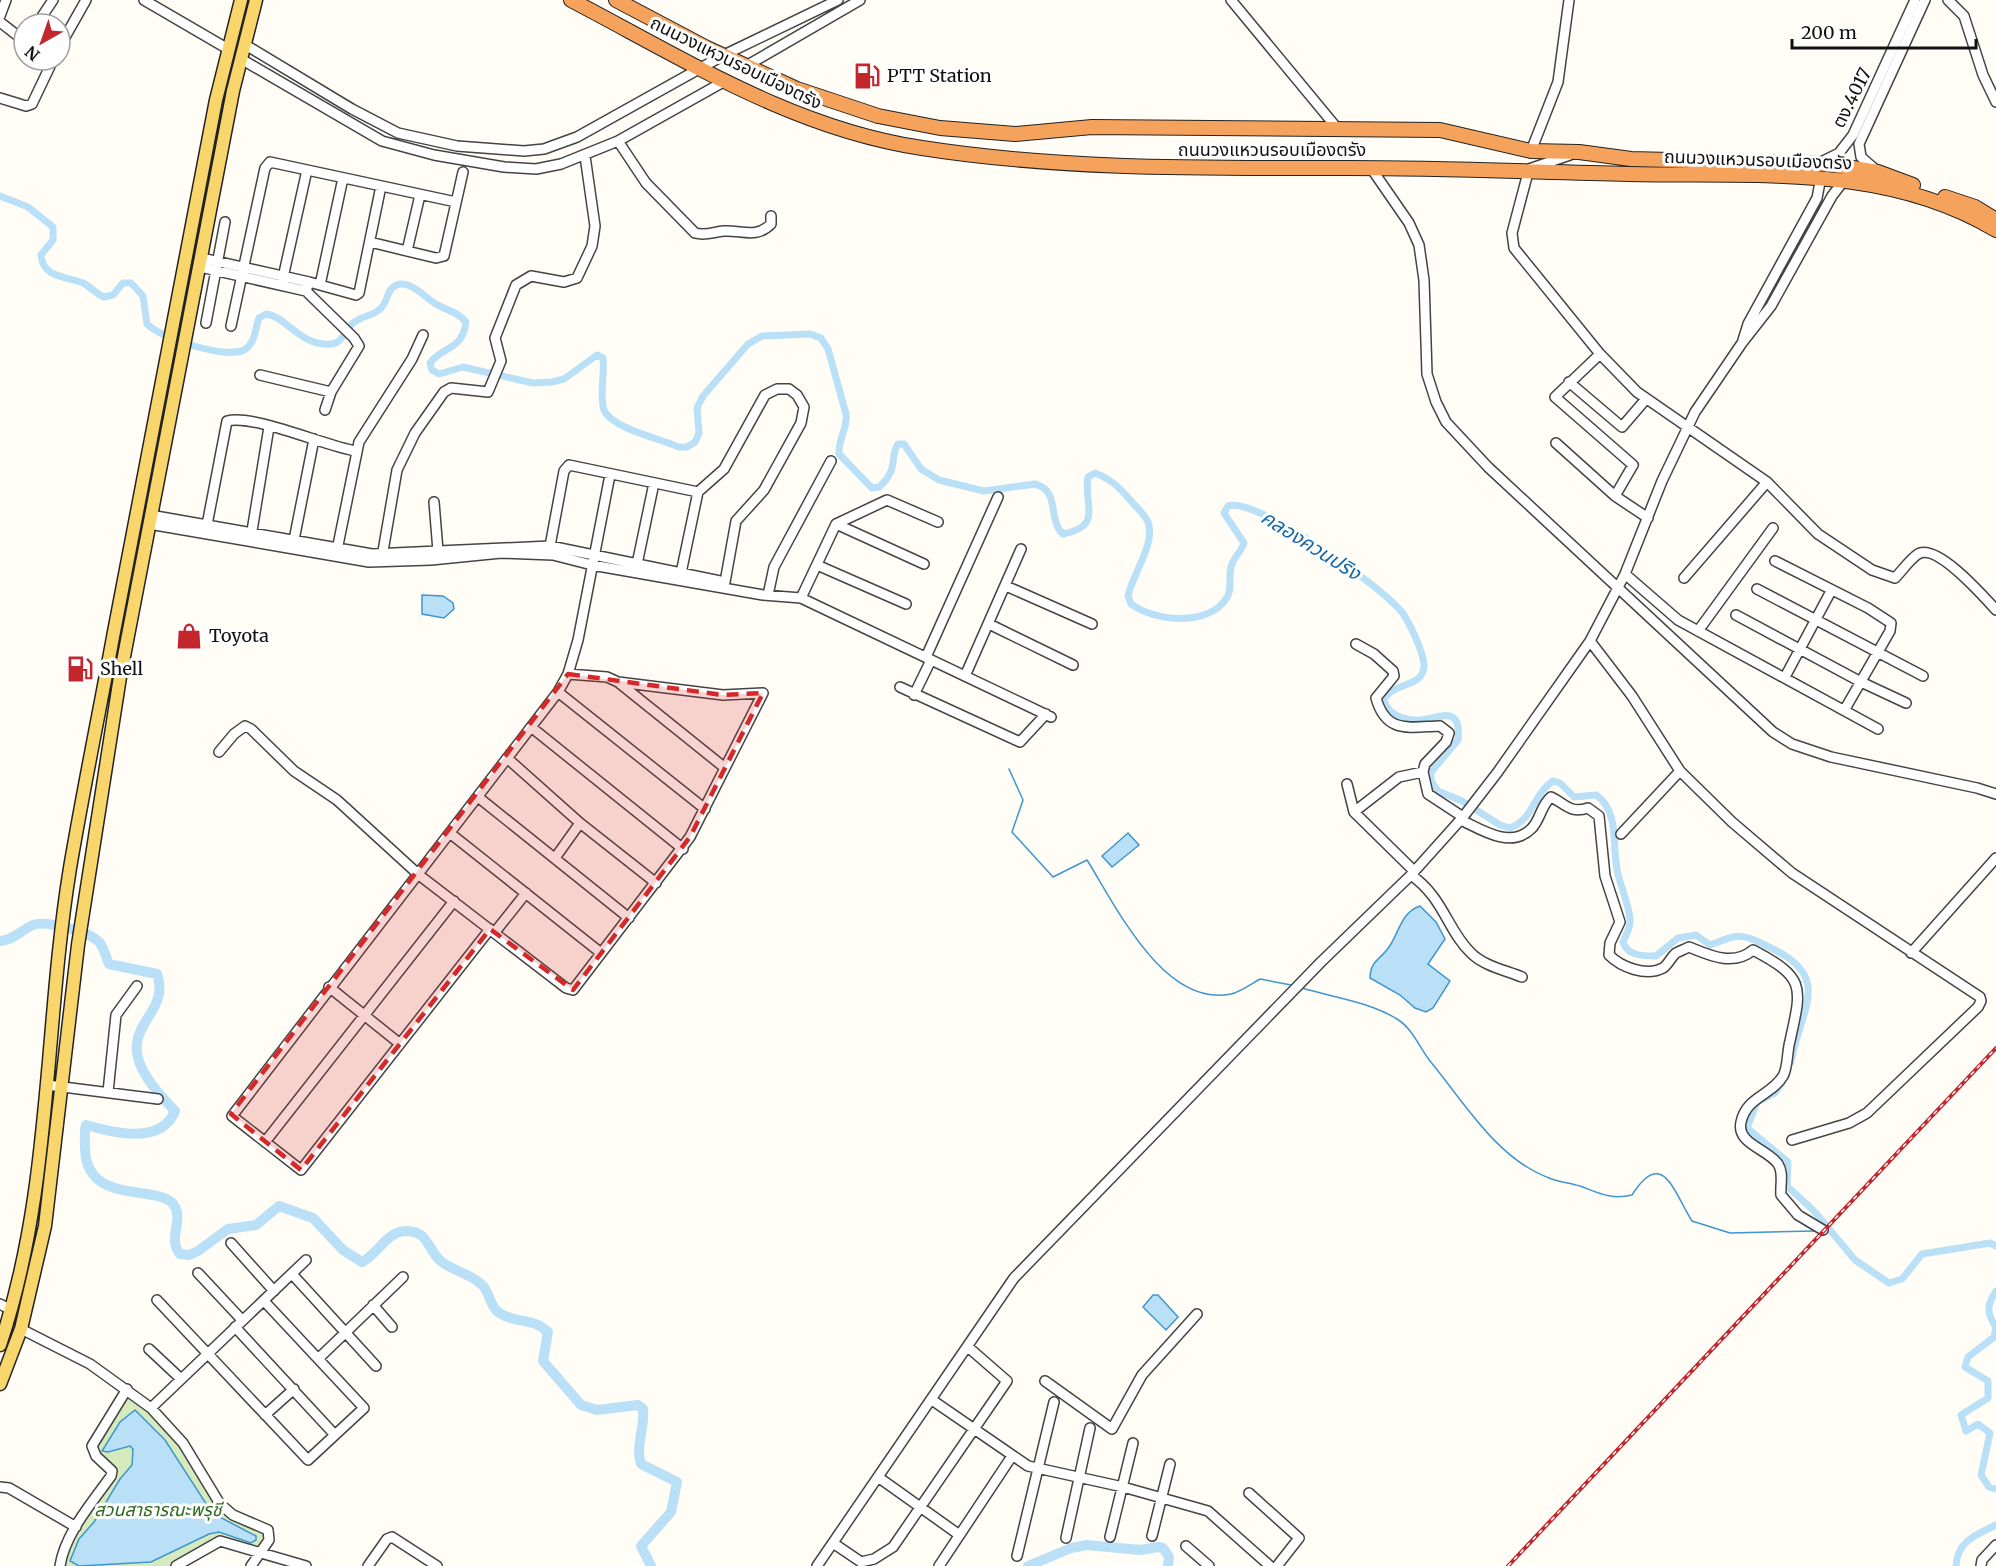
<svg xmlns="http://www.w3.org/2000/svg" width="1996" height="1566" font-family="Merriweather,'Noto Sans Thai',serif">
	<style>
		.green { fill: #d5ebbd }
		.water { fill: #b9e0f7; stroke: #3f96cf; stroke-width: 1.5 }
		.lines { fill: none; stroke-linecap: round; stroke-linejoin: round }
		.stream { stroke: #3f96cf; stroke-width: 1.5 }
		.canal { stroke: #b9e0f7; stroke-width: 7 }
		.river { stroke: #b9e0f7; stroke-width: 10 }
		.minor-casing { stroke: #444; stroke-width: 12 }
		.major-casing { stroke: #222; stroke-width: 15 }
		.highway-casing { stroke: #222; stroke-width: 16 }
		.minor { stroke: #fff; stroke-width: 9 }
		.major { stroke: #f9d66b; stroke-width: 12 }
		.highway { stroke: #f5a25d; stroke-width: 14 }
		.rail-casing { stroke: #c4262e; stroke-width: 4 }
		.rail { stroke: #fff; stroke-width: 1.5; stroke-dasharray: 4.5; stroke-linecap: butt }
		.marked { fill: #d62828; fill-opacity: 0.2; stroke: #d62828; stroke-width: 4.5; stroke-dasharray: 12 8; stroke-linejoin: round }
		.labels { text-anchor: middle; stroke-width: 6; stroke-linejoin: round; paint-order: stroke }
		.street-label { font-size: 18px; fill: #111; stroke: #fff }
		.poi-label { font-size: 18px; fill: #111; stroke: #fff; text-anchor: start }
		.park-label { font-size: 18px; font-style: italic; fill: #2f6b1f; stroke: #fff }
		.water-label { font-size: 20px; font-style: italic; fill: #1768a6; stroke: #fff }
	</style>
	<rect width="100%" height="100%" fill="#fffdf5"/>
	<path class="green" d="M127 1389 183 1443 220 1504 268 1530 260 1554 220 1541 176 1566H60L62 1555 111 1476 92 1446Z"/>
	<path class="water" d="M422 595 443 596 453 603 454 609 444 618 422 614Z
		M1128 833 1139 845 1112 867 1102 856Z
		M1420 906 1436 922 1445 939 1428 964 1450 981 1433 1008 1426 1012 1415 1008 1400 995 1370 978C1370 961 1381 959 1389 947 1399 933 1401 912 1420 906Z
		M1153 1295H1158L1178 1317 1166 1330 1143 1307Z
		M135 1410 165 1440 212 1513 256 1536V1540L251 1543 219 1532 209 1534 151 1562 79 1566 70 1561 79 1539 94 1522 120 1479 132 1465 133 1449 130 1446 108 1452 102 1451 120 1422Z"/>
	<g class="lines">
		<path class="stream" d="M1009 769 1023 800 1012 832 1053 877 1087 860C1116 906 1164 1008 1231 994 1240 992 1251 984 1260 979L1291 985
			M1302 988C1332 997 1370 1002 1397 1019 1413 1029 1419 1047 1430 1061 1464 1102 1497 1159 1549 1178 1559 1182 1570 1183 1580 1186 1599 1193 1611 1200 1632 1195 1663 1146 1674 1193 1692 1221L1730 1233 1814 1231"/>
		<path class="canal" d="M0 196 28 207 53 227V240L41 255C43 279 67 276 83 283 91 287 96 294 104 297L113 295 123 283H131L143 296 147 324C160 338 231 362 247 348 256 340 255 328 259 318L266 314C287 317 301 347 331 344 343 343 345 330 353 323 361 316 374 316 381 308 387 302 387 293 392 288 406 275 424 297 436 304 447 311 457 311 466 322 462 351 444 345 430 363L432 370 439 374 463 367 533 383 552 382 564 379 597 355 603 358C605 375 599 394 604 410 611 428 661 439 679 447H687L695 442 699 433 697 408 703 396 748 344 762 336 810 334 821 338 828 349 846 414C848 428 838 439 839 454L872 488 879 487C900 468 889 457 898 444H904L921 469 939 480 984 491 1035 484C1061 491 1047 520 1063 534 1104 526 1083 504 1088 477L1095 473C1111 479 1121 489 1132 502 1136 507 1143 513 1147 520 1158 540 1132 575 1128 596L1131 604C1154 621 1207 627 1226 599 1233 590 1228 578 1231 567 1233 558 1241 552 1244 543L1224 513 1228 506C1257 497 1379 585 1400 610 1408 618 1423 652 1424 664 1425 689 1392 681 1384 700 1388 717 1411 723 1427 719 1447 714 1461 710 1458 740L1431 772V781L1438 791 1462 801 1500 825 1510 828C1534 819 1533 794 1553 781L1560 783 1574 797 1596 795C1621 812 1611 849 1618 874 1621 887 1630 908 1630 920 1631 928 1626 934 1623 942 1627 956 1643 956 1656 956L1678 938 1696 935 1710 945C1740 933 1741 933 1771 948 1834 978 1800 1009 1791 1062
			M1782 1083 1775 1093 1757 1102 1747 1128 1788 1162 1787 1186 1814 1211 1855 1260 1889 1283 1902 1279 1922 1254 1990 1243 1996 1246
			M1996 1291C1986 1306 1987 1313 1996 1328L1994 1337 1968 1357 1965 1367 1988 1381V1398L1961 1415 1966 1431 1978 1424 1990 1433 1981 1475 1989 1487 1996 1489
			M1956 1566C1957 1541 1976 1535 1996 1525"/>
		<path class="river" d="M0 941C14 940 21 930 33 925 45 920 90 932 99 942 104 947 106 958 109 964L157 974C168 1005 140 1018 137 1043 133 1068 160 1095 175 1111 161 1145 114 1133 86 1125 84 1133 85 1141 85 1148 86 1207 158 1183 174 1205 184 1220 167 1239 180 1254L189 1255 198 1251 228 1229 256 1225 279 1206 313 1218 343 1250 362 1262C378 1254 387 1231 406 1231 430 1231 427 1251 442 1262 454 1271 471 1274 482 1285 490 1292 489 1305 498 1312 516 1325 531 1316 548 1332L543 1361 581 1405 597 1410 638 1405 643 1409C645 1428 635 1446 641 1464L677 1482 671 1512 641 1546 651 1566
			M1028 1566 1071 1548 1087 1545 1140 1550 1158 1547 1163 1548 1169 1557 1168 1566"/>
		<g class="minor-casing">
			<path id="minor" d="M144 0 228 49
				M1231 0 1337 128
				M1948 0 1964 16 1983 75 1996 102
				M0 16 6 0
				M0 22 18 36 24 38
				M37 24 53 0
				M244 44 352 109 398 133 457 146 524 151 544 149 577 137 724 55 838 0
				M60 46 86 0
				M241 59 382 141 434 155 504 167 536 169 561 164 618 141 725 81
				M746 66 860 0
				M0 98 26 106 32 104 53 60
				M618 141 646 183 695 233C706 236 713 232 724 231 742 230 756 239 771 224V216
				M1531 151 1558 82 1569 0
				M1570 155 1529 169 1512 233 1514 248 1600 354 1637 392 1767 482 1818 534 1872 570 1895 578C1902 571 1910 559 1918 554 1937 543 1984 597 1996 610
				M1819 163 1839 153 1853 135 1915 0
				M1371 168 1409 223 1419 245 1424 280 1427 374 1436 402 1446 422 1488 467 1773 732 1792 744 1831 757 1977 788 1996 794
				M1877 171 1861 157 1859 144 1925 0
				M370 242 436 258 444 256 463 172
				M407 251 420 195
				M200 267 306 291 309 282 202 258
				M282 282 307 170
				M309 282 356 295 359 293 381 186
				M320 285 343 178
				M306 291 354 338 359 346 331 392 325 410
				M206 323 225 222
				M231 326 265 168 270 162 456 202
				M1743 340 1748 324 1817 198 1821 177
				M1600 354 1555 397 1633 465 1615 496
				M260 375 331 392
				M1569 382 1622 427 1646 399
				M1556 443 1615 496 1648 518
				M434 502 438 551
				M150 515 372 554 550 546 720 581
				M149 524 369 562 431 560 501 553 553 555 592 565 763 595 801 598 1051 717
				M836 524 924 564
				M206 530 227 421C254 414 325 446 356 451
				M251 537 269 427
				M293 545 314 439
				M550 546 564 471 569 465 698 492
				M336 555 359 442 412 359 423 335
				M382 557 397 470 415 433 444 392 451 388 488 392 501 361 495 338 516 285 531 276 564 282 577 278 592 246 595 226 585 156
				M1775 561 1868 608 1891 623 1890 631 1845 709
				M637 564 654 483
				M817 565 906 604
				M681 573 698 492 724 469 765 395 777 389H789L797 395 804 407 801 423 764 490 736 521 725 582
				M1625 574 1678 620 1878 729
				M1684 578 1767 482
				M1006 586 1092 624
				M1757 589 1923 676
				M768 595 774 567 831 461
				M801 598 836 524 887 500 938 522
				M1736 615 1861 682 1906 703
				M989 624 1073 665
				M1698 631 1773 528
				M1590 641 1632 696 1680 771 1732 822 1792 873 1980 997 1981 1001 1978 1007 1867 1113 1849 1123 1792 1140
				M1356 644 1374 654 1393 671 1394 676 1376 698C1386 734 1409 727 1440 726L1449 733 1446 742 1425 764 1423 772 1428 794 1463 817
				M926 657 998 497
				M568 674 607 677 618 682 725 768
				M965 676 1021 549
				M1785 677 1831 591
				M900 687 1020 742 1046 714
				M558 692 705 809
				M914 695 931 660
				M531 727 683 849
				M219 752 234 734 245 726 251 729 294 771 337 800 419 875 566 988 573 990 690 837 763 693 723 695 618 682
				M507 758 580 823 656 883
				M1347 784 1354 812 1414 871
				M478 797 629 918
				M1354 812 1399 777 1423 772
				M1461 820C1482 830 1510 849 1531 829 1540 821 1541 805 1551 797 1566 804 1570 814 1588 808L1599 816 1605 876 1620 922 1610 943 1609 955C1621 967 1646 977 1663 968 1668 965 1671 957 1676 953 1680 951 1685 949 1689 947 1709 955 1733 967 1753 950 1806 978 1802 986 1790 1041 1787 1051 1788 1068 1783 1076 1771 1096 1747 1096 1741 1122 1736 1144 1768 1149 1778 1164 1784 1173 1780 1184 1781 1195L1798 1215 1823 1230
				M451 834 601 953
				M1621 834 1680 771
				M555 858 580 823
				M1411 875C1444 898 1447 930 1471 953 1484 966 1505 970 1522 977
				M490 929 301 1170 232 1116 558 692 568 674 578 640 610 475
				M495 932 526 893
				M1911 953 1996 858
				M329 987 399 1043
				M47 1085 158 1099
				M108 1092 116 1015 137 986
				M265 1142 454 901
				M231 1243 274 1291
				M198 1273 242 1320
				M292 1274 376 1366
				M157 1300 308 1460 364 1408 264 1301
				M0 1304 11 1310
				M373 1305 392 1327
				M235 1327 335 1435
				M21 1329 90 1364 151 1408 183 1443 220 1504 233 1515 268 1530 269 1540 251 1566
				M149 1349 181 1379
				M319 1358 403 1277
				M1045 1381 1112 1429 1142 1375 1197 1314
				M932 1400 1028 1466 1123 1487 1208 1511 1270 1566
				M151 1408 306 1260
				M265 1415 294 1389
				M878 1477 958 1534
				M0 1487 9 1488 76 1527
				M1249 1493 1299 1538 1277 1566
				M1152 1536 1170 1464
				M1110 1537 1133 1443
				M1066 1538 1090 1428
				M833 1543 861 1562 874 1559 893 1547 1007 1381 968 1347
				M1186 1546 1209 1566
				M1017 1556 1054 1402
				M60 1566C65 1533 92 1503 111 1476L112 1471 96 1456 92 1446 127 1389
				M176 1566 220 1541 306 1566
				M368 1566 387 1539 392 1537 437 1566
				M817 1566 1014 1278 1321 962 1411 875 1463 817 1497 773 1590 641 1625 574 1662 481 1695 412 1742 343 1771 306 1832 196 1845 179
				M939 1566 1012 1456
				M1981 1566 1982 1560 1996 1545"/>
		</g>
		<g class="major-casing">
			<path id="major" d="M0 1345C52 1191 44 1027 70 868 83 791 99 714 113 637 147 458 181 279 216 100L241 0
				M0 1384 21 1329 45 1226 78 945 120 677 233 91 256 0"/>
		</g>
		<g class="highway-casing">
			<path id="highway" d="M571 0C684 59 794 129 922 148 1062 170 1208 168 1349 168 1443 168 1536 172 1629 174 1753 177 1885 163 1996 230
				M616 0 707 48 797 89 878 116 940 128 1015 134 1092 127 1440 130 1531 151 1579 152 1631 159 1828 164 1878 172 1913 185
				M1945 197 1975 207 1993 218"/>
		</g>
		<use href="#minor" class="minor"/>
		<use href="#major" class="major"/>
		<use href="#highway" class="highway"/>
		<g class="rail-casing">
			<path id="rail" d="M1508 1566 1996 1048"/>
		</g>
		<use href="#rail" class="rail"/>
	</g>
	<path class="marked" d="M568 674 723 695 763 693 690 837 573 990 490 929 301 1170 231 1114Z"/>
	<defs>
		<g id="fuel-bare" transform="scale(2.07)"><path d="M-5.5-6h7V0h2V4h1.3V-2.5L3-4.5l.8-.8L6-3V5H2.5V1h-1V6h-7ZM-4.2-4.7v3.2H.2V-4.7Z" fill="#c4262e" stroke="#fff" stroke-width="2.5" paint-order="stroke"/></g>
		<g id="shop-bare" transform="scale(2.07)"><path d="M-5-2.5h2.3a2.7 3.5 0 0 1 5.4 0H5L5.5 6h-11ZM-1.5-2.5h3a1.5 2.3 0 0 0-3 0Z" fill="#c4262e" stroke="#fff" stroke-width="2.5" paint-order="stroke"/></g>
	</defs>
	<g fill-rule="evenodd">
		<use href="#fuel-bare" x="867" y="76"/>
		<use href="#shop-bare" x="189" y="636"/>
		<use href="#fuel-bare" x="80" y="669"/>
	</g>
	<g class="labels">
		<g class="street-label">
			<text transform="translate(736 63) rotate(26)" y="6">ถนนวงแหวนรอบเมืองตรัง</text>
			<text transform="translate(1852 98) rotate(-63)" y="6">ตง.4017</text>
			<text x="1272" y="156">ถนนวงแหวนรอบเมืองตรัง</text>
			<text transform="translate(1758 160) rotate(2)" y="6">ถนนวงแหวนรอบเมืองตรัง</text>
		</g>
		<g class="poi-label">
			<text x="887" y="82">PTT Station</text>
			<text x="209" y="642">Toyota</text>
			<text x="100" y="675">Shell</text>
		</g>
		<g class="park-label">
			<text x="158" y="1516">สวนสาธารณะพรุชี</text>
		</g>
		<g class="water-label">
			<text transform="translate(1311 545) rotate(32)" y="7">คลองควนปริง</text>
		</g>
	</g>
	<g transform="translate(42 42) rotate(220)"><circle r="28" fill="#ffffff" stroke="#a0a0a0" stroke-width="1.5"/>
	<path d="M0-4.5L10 22L0 15L-10 22Z" fill="#c4262e"/>
	<text y="-9" font-size="16" font-weight="bold" text-anchor="middle" fill="#111111">N</text>
	</g>
	<path d="M1792 39v9h184v-9" fill="none" stroke="#111111" stroke-width="3"/>
	<text x="1801" y="39" font-size="18" fill="#111111" stroke="#ffffff" stroke-width="4.5" paint-order="stroke">200 m</text>
</svg>
